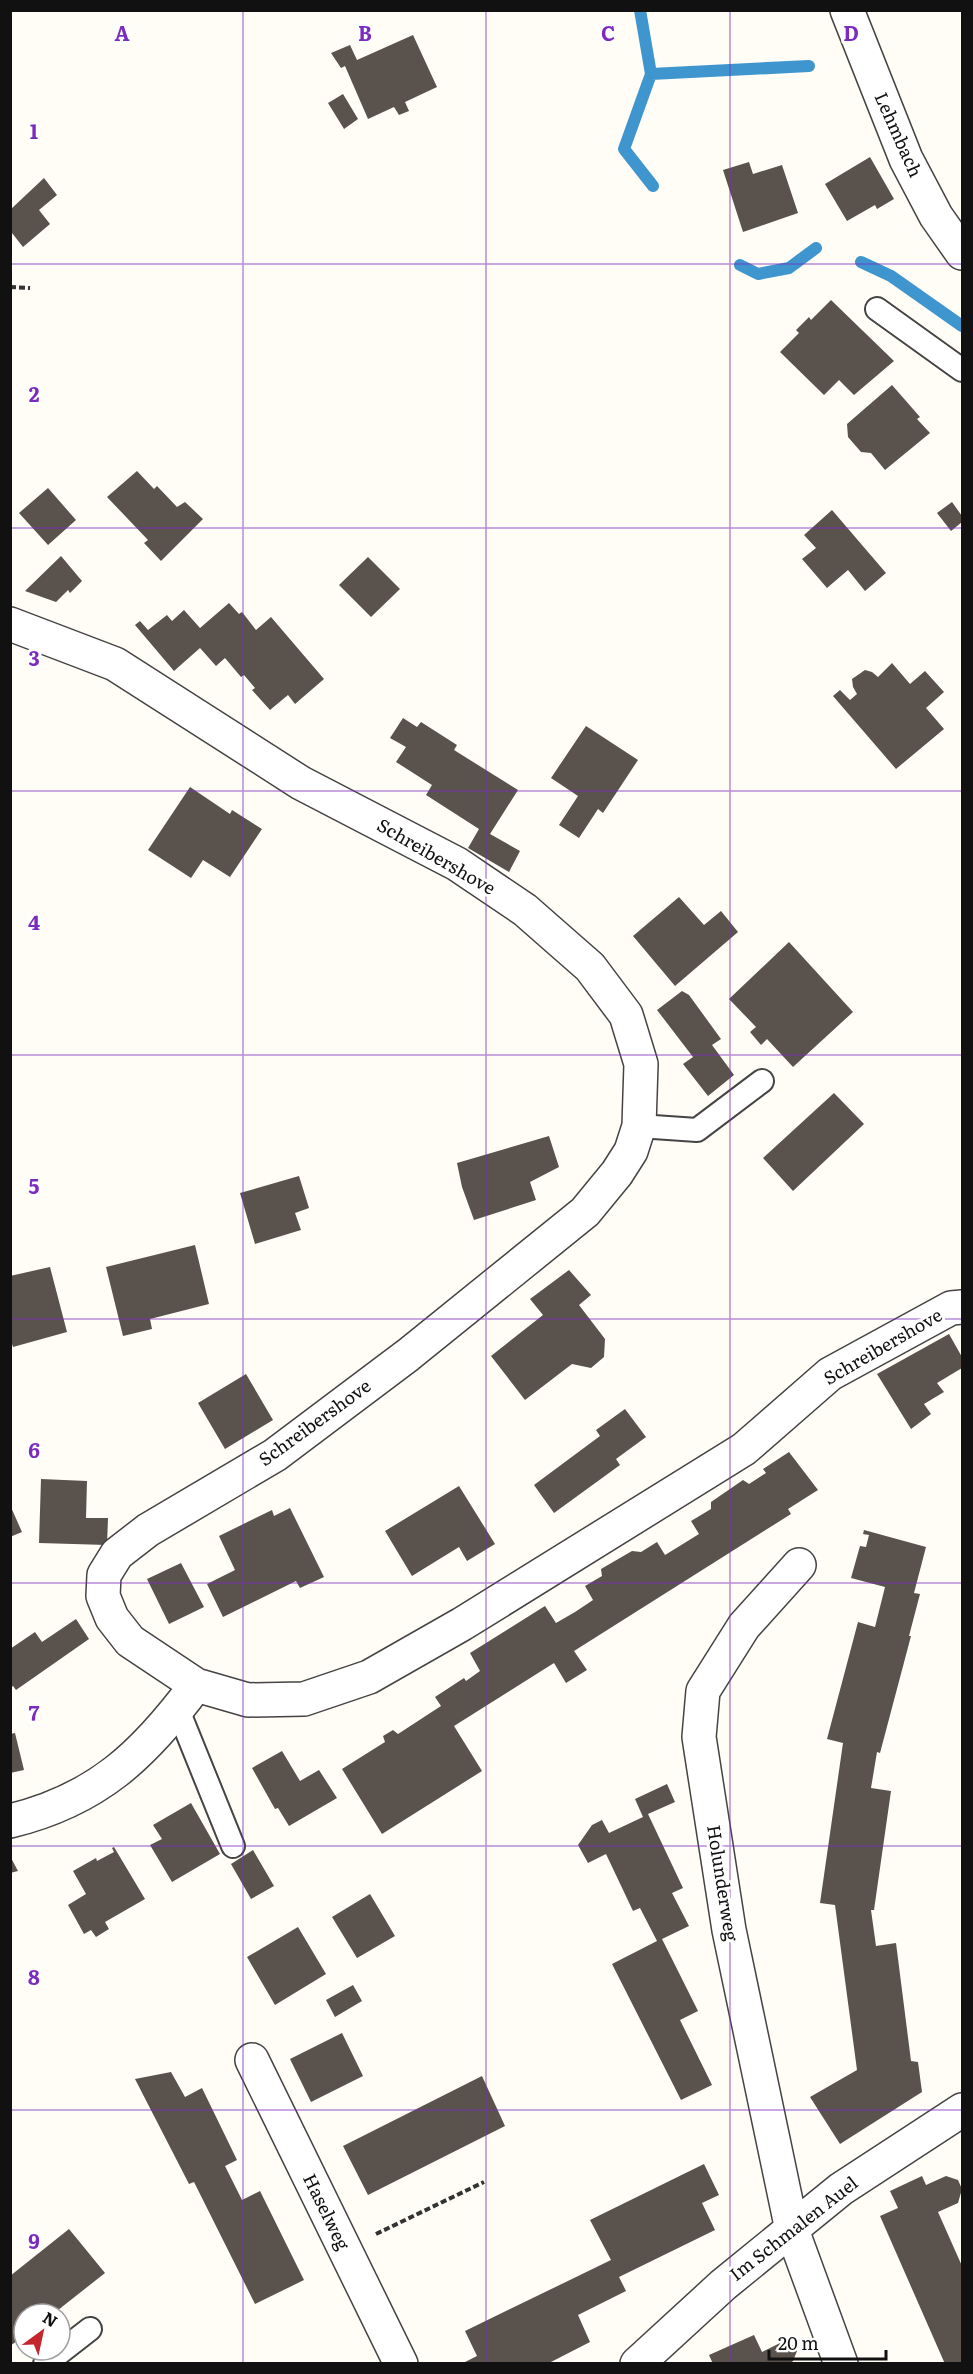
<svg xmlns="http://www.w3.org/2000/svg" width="973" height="2374" font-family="Literata,serif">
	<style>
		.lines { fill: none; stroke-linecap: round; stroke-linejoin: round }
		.stream { stroke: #3f96cf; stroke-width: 12 }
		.building { fill: #5a524d }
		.service-casing { stroke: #444; stroke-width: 26 }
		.minor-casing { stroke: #444; stroke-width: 36 }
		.path { stroke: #333; stroke-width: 4; stroke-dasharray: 6 3; stroke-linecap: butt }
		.service { stroke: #fff; stroke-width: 22 }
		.minor { stroke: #fff; stroke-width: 33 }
		.grid { fill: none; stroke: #7b2cbf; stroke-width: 1.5; stroke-opacity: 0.55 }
		.labels { text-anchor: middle; stroke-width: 6; stroke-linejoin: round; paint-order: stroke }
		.street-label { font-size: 18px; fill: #111; stroke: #fff }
		.grid-label { font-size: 20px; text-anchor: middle; font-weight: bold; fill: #7b2cbf; stroke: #fff; stroke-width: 6; stroke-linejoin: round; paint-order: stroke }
	</style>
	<rect width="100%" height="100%" fill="#fffdf5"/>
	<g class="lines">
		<path class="stream" d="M640 10 651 74 624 149 653 186
			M651 74 809 66
			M861 262 891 276 962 326
			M740 265 758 274 789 268 816 248"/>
	</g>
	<path class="building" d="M413 35 437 87 405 102 409 111 399 115 394 107 368 119 345 66 341 68 331 53 350 45 357 60Z
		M343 94 358 119 344 129 328 103Z
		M870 157 894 199 877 209 875 205 847 221 825 184Z
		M749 162 753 174 782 165 798 213 743 232 723 170Z
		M44 178 57 195 39 210 50 224 23 247 12 233 10 235V210Z
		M831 300 894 361 854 395 839 380 824 395 780 352 799 333 796 330 809 317 811 320Z
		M892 385 920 417 917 419 930 433 885 470 871 453 861 452 848 437 847 424Z
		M137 471 154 489 157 486 177 507 185 502 203 519 161 561 144 543 148 540 107 497Z
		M48 488 76 520 48 545 19 513Z
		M952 502 962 516V522L951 531 937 513Z
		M832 510 886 573 865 591 848 570 827 588 802 559 816 548 804 535Z
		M61 556 82 581 70 593 68 590 56 602 25 591Z
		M368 557 400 589 371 617 339 585Z
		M229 603 239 614 242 612 256 630 271 617 324 679 295 704 288 695 270 710 252 690 255 688 244 675 241 677 225 658 216 666 200 648 174 671 135 625 140 621 148 630 167 615 172 621 184 610 200 628Z
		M892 663 910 684 925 671 944 692 926 708 944 729 896 769 833 696 840 690 850 700 857 694 853 687 852 679 865 670 872 672 878 677Z
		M403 718 417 727 421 722 457 745 454 750 518 790 490 834 520 851 509 872 468 848 479 829 426 795 432 785 396 762 406 747 390 738Z
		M586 726 638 760 603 813 598 809 579 838 559 825 578 796 551 778Z
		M190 787 230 814 232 810 262 829 230 877 203 860 191 878 148 850Z
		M679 897 704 925 721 911 738 932 675 986 633 936Z
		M789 942 853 1012 793 1067 767 1039 761 1045 750 1032 756 1027 729 999Z
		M682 991 689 995 721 1039 712 1045 734 1075 708 1096 683 1064 693 1057 657 1010Z
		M834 1093 864 1124 793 1191 763 1158Z
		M549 1136 559 1167 530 1182 536 1200 474 1220 462 1187 457 1163Z
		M299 1176 309 1208 295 1213 301 1230 255 1244 240 1193Z
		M195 1245 209 1304 150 1319 152 1329 123 1336 106 1267Z
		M50 1267 67 1332 13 1347 10 1338V1276Z
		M569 1270 591 1295 579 1305 605 1339 604 1357 591 1368 572 1364 525 1400 491 1356 543 1315 530 1299Z
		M949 1334 962 1357V1368L937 1383 944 1392 924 1404 931 1414 911 1429 877 1374Z
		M246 1374 273 1420 225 1449 198 1403Z
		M625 1409 646 1437 616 1459 620 1465 554 1513 534 1485 600 1436 596 1430Z
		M789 1452 818 1490 788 1509 791 1514 574 1651 587 1670 566 1683 554 1663 454 1726 482 1771 382 1834 342 1769 385 1742 383 1736 393 1730 398 1734 441 1706 435 1697 464 1678 466 1681 480 1671 470 1653 545 1606 556 1623 575 1612 593 1600 585 1586 602 1576 601 1569 632 1551 641 1552 657 1542 665 1555 678 1547 699 1534 691 1521 711 1509V1502L743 1480 749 1484 766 1473 763 1469Z
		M41 1479 87 1481 86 1518H108L107 1545 39 1543Z
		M459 1486 495 1544 467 1561 459 1547 412 1576 385 1531Z
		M10 1505 22 1532 10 1537Z
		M290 1508 324 1577 300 1588 296 1581 223 1617 207 1584 235 1570 219 1536 272 1510 274 1516Z
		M864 1530 926 1547 914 1593 920 1594 909 1636H911L880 1753 877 1752 871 1788 891 1791 874 1910H871L876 1946 896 1943 911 2061 918 2062 922 2092 840 2144 810 2097 857 2070 835 1905 820 1903 843 1743 827 1739 858 1622 875 1627 885 1587 851 1578 860 1546 866 1547 869 1535 863 1534Z
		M181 1563 204 1607 169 1624 147 1579Z
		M76 1619 89 1639 16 1690 13 1686 10 1688V1649L35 1632 42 1642Z
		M15 1733 24 1770 10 1773V1734Z
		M282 1751 300 1781 319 1770 337 1798 289 1826 278 1808 275 1809 252 1768Z
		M667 1784 675 1802 648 1814 683 1888 672 1893 689 1926 662 1939 698 2011 680 2020 712 2085 681 2100 612 1964 657 1941 640 1908 633 1911 606 1854 588 1863 578 1845 592 1825 602 1820 609 1833 643 1817 635 1799Z
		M191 1803 220 1854 172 1882 150 1845 162 1839 153 1825Z
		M114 1847 145 1899 105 1922 109 1929 96 1937 91 1930 84 1934 68 1905 86 1894 73 1871 96 1858 97 1861 114 1852 112 1848Z
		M253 1850 274 1886 251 1899 231 1864Z
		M10 1856 18 1871 10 1873Z
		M370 1894 395 1936 357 1958 332 1917Z
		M298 1927 326 1974 275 2005 247 1957Z
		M353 1985 362 2001 335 2017 326 2000Z
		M342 2033 363 2076 311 2102 290 2059Z
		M171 2072 185 2097 202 2088 237 2160 225 2166 242 2200 260 2191 304 2280 255 2304 194 2182 189 2184 135 2079Z
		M482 2076 505 2126 368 2195 343 2146Z
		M704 2164 719 2195 702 2203 715 2230 619 2277 626 2291 578 2315 590 2342 547 2364H461L477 2356 465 2331 611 2260 590 2220Z
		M922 2176 926 2185 946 2176 958 2180 962 2189 958 2203 938 2212 962 2266V2364H945L880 2216 898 2208 890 2191Z
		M69 2229 105 2273 53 2314H24V2336L10 2346V2276Z
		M754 2335 762 2352 780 2343 781 2345 784 2343 794 2346 797 2351 793 2361 790 2364H713L709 2355Z"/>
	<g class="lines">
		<g class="service-casing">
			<path id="service" d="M877 309 962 370
				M639 1126 697 1130 762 1081
				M178 1710 233 1846
				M45 2364 90 2329"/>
		</g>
		<g class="minor-casing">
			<path id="minor" d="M847 10 906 159 936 216 962 253
				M10 624 115 664 301 783 457 864 525 910 590 967 626 1015 641 1064 639 1126 631 1151 617 1173 585 1212 408 1355 275 1455 148 1530 117 1554 104 1575 103 1596 112 1618 130 1641 196 1685 248 1700 304 1699 369 1677 462 1624 744 1449 830 1374 951 1308 962 1307
				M799 1565 744 1626 703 1691 699 1737 729 1930 792 2230 841 2364
				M10 1821C97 1800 144 1755 196 1685
				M252 2060 401 2364
				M637 2364 723 2285 841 2189 962 2110"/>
		</g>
		<path class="path" d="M10 287 30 288
			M376 2234 484 2182"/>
		<use href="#service" class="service"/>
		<use href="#minor" class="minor"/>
	</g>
	<path class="grid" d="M243 10V2364M486 10V2364M730 10V2364M10 264H962M10 528H962M10 791H962M10 1055H962M10 1319H962M10 1583H962M10 1846H962M10 2110H962"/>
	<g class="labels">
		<g class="street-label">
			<text transform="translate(898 135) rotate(66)" y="6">Lehmbach</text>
			<text transform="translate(436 857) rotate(30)" y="6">Schreibershove</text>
			<text transform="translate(883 1347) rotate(-30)" y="6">Schreibershove</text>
			<text transform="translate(315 1423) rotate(-36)" y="6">Schreibershove</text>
			<text transform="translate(722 1883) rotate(81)" y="6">Holunderweg</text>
			<text transform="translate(326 2212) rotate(64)" y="6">Haselweg</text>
			<text transform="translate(794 2229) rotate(-38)" y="6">Im Schmalen Auel</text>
		</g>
	</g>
	<g class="grid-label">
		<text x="122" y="41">A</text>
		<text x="365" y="41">B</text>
		<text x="608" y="41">C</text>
		<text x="851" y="41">D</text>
		<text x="34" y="139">1</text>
		<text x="34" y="402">2</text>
		<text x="34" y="666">3</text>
		<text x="34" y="930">4</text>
		<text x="34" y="1194">5</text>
		<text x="34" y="1458">6</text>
		<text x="34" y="1721">7</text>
		<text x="34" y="1985">8</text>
		<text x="34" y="2249">9</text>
	</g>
	<rect width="973" height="2374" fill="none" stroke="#111111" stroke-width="24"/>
	<g transform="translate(42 2332) rotate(33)"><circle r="28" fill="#ffffff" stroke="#a0a0a0" stroke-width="1.5"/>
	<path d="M0-4.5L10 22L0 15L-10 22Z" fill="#c4262e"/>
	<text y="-9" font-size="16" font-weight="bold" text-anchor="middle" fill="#111111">N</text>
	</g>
	<path d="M769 2350v9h117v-9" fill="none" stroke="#111111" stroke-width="3"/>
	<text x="778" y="2350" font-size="18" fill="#111111" stroke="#ffffff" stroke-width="4.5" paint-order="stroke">20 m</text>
</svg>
